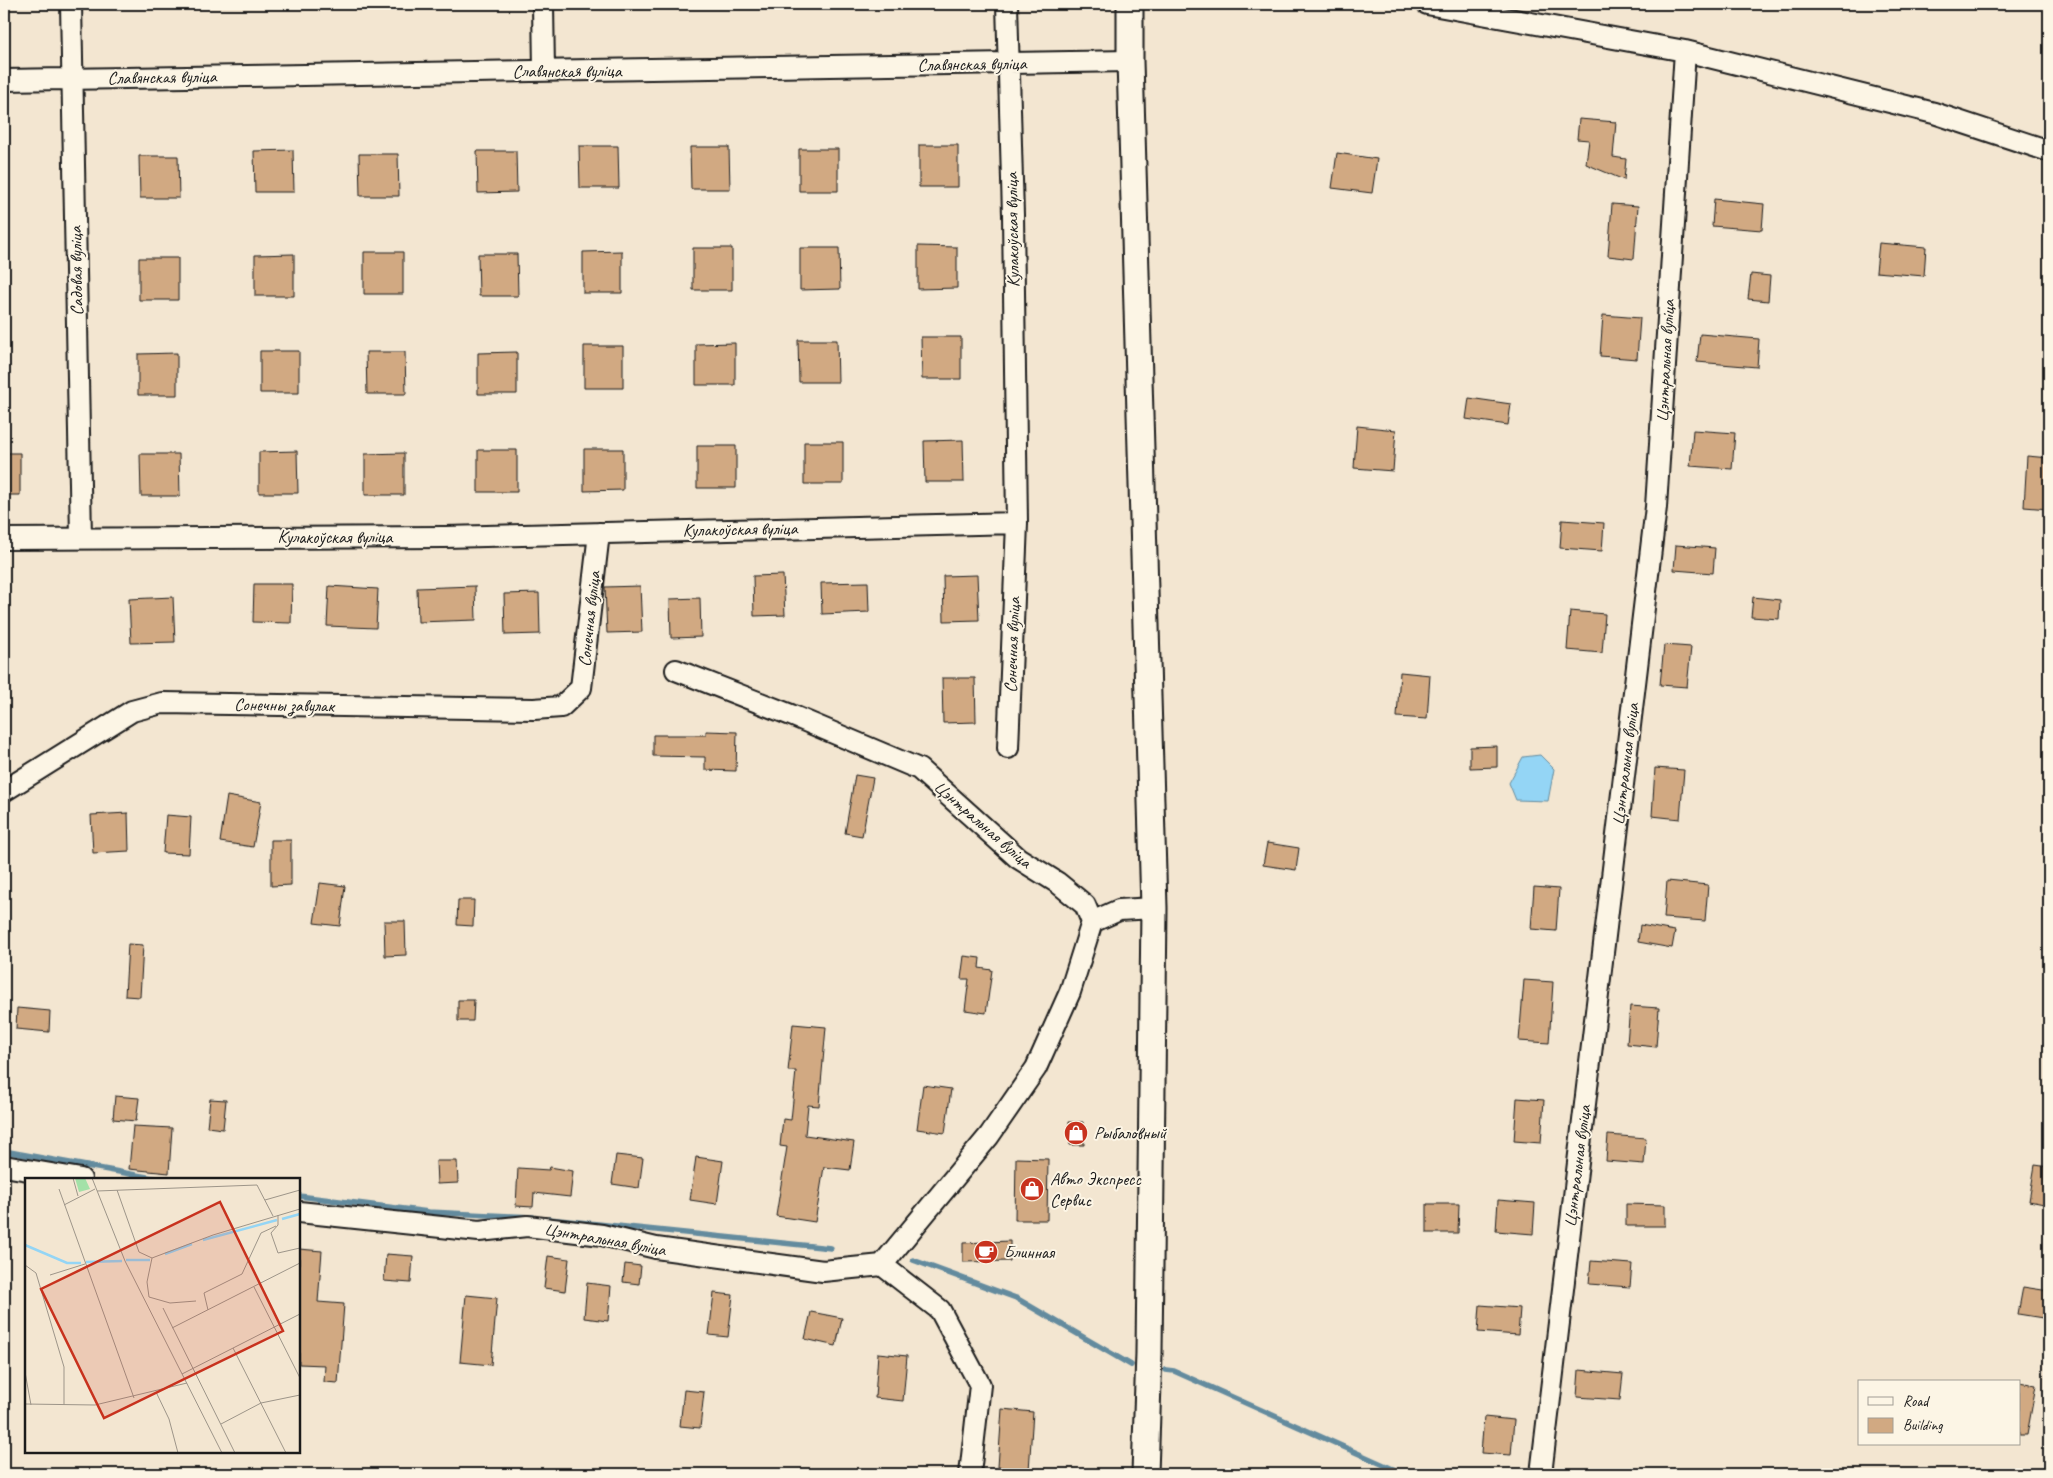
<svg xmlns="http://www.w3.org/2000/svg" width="2053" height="1478" font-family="Caveat,sans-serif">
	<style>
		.water { fill: #94d5f5; stroke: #648b9e }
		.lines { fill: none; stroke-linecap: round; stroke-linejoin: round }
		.stream { stroke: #648b9e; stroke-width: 5.5 }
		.building { fill: #d1a982; stroke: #1c1c1c }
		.minor-casing { stroke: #1c1c1c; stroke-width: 24 }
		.major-casing { stroke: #1c1c1c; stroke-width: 29 }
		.minor { stroke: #fcf5e5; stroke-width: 20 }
		.major { stroke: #fcf5e5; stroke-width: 25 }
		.labels { text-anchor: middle; stroke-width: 4; stroke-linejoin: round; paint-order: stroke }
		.street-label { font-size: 18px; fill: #1c1c1c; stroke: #fcf5e5 }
		.poi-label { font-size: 18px; fill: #1c1c1c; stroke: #fcf5e5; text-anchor: start }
		.inset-river { fill: none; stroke: #94d5f5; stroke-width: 2.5 }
		.inset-road { fill: none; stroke: #9d9589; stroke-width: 1 }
		.view { fill: #c8321e; fill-opacity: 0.15; stroke: #c8321e; stroke-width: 2.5 }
		.inset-edge { fill: none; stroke: #1c1c1c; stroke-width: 2.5 }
	</style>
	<rect width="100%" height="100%" fill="#f3e6d1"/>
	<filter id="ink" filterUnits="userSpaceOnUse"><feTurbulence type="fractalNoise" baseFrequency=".02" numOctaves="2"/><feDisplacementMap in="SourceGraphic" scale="10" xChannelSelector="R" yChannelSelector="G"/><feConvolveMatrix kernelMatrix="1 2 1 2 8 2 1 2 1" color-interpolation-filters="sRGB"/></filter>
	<g filter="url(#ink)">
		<path class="water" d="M1540 755 1554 769 1548 801 1516 800 1509 783 1523 757Z"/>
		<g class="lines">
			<path class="stream" d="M4 1151 158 1179
				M299 1196 429 1212 533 1217
				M549 1219 831 1248
				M913 1260 1016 1298 1131 1365
				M1166 1370 1174 1371 1404 1474"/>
		</g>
		<path class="building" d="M1579 119 1616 122 1613 157 1626 159 1624 180 1586 164 1589 140 1577 139Z
			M919 145H958V187H919Z
			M579 146H618L619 188H580Z
			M690 147H729L730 189H691Z
			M799 149H838V191H799Z
			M293 150 294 192H255L254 151Z
			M477 151H516L517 192 478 193Z
			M1337 153 1377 159 1372 193 1332 188Z
			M359 154H398L399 196H360Z
			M139 156H178L179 198H140Z
			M1714 199 1764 204 1762 230 1712 226Z
			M1612 204 1638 206 1634 259 1608 256Z
			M1879 243 1926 247 1924 276 1876 272Z
			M918 246 957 247V288L918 289Z
			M693 248H732V290H693Z
			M800 248H839L840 289 800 290Z
			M622 251V293H583V252Z
			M364 252H403V294H364Z
			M294 254V296H255V255Z
			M478 254H517L518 296H479Z
			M139 258H178V300H139Z
			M1751 274 1770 276 1768 301 1748 299Z
			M1603 315 1640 318 1637 359 1600 356Z
			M1700 334 1759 339 1757 367 1697 362Z
			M921 337H961V379H922Z
			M798 340H837L838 382H799Z
			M735 343V385H696V344Z
			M584 346H623V388H584Z
			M260 351H299V393H260Z
			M366 352H405L406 394H367Z
			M517 352V394H478V353Z
			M177 353V395H138V354Z
			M1469 398 1511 404 1508 425 1466 419Z
			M1357 426 1396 430 1393 471 1354 468Z
			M1693 430 1735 433 1732 469 1690 466Z
			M963 440 964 482H925L924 441Z
			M804 442H843V484H804Z
			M697 446H736V488H697Z
			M584 449H623V490L584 491Z
			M478 450H517V492H478Z
			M297 451 298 493H259V452Z
			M4 453H20V495H4Z
			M404 453V495H365V454Z
			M140 454H179L180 496H141Z
			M2027 456 2049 458V509L2024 507Z
			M1562 520 1604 523 1602 551 1560 548Z
			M1676 545 1715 548 1713 573 1674 570Z
			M783 575 785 615 754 616 753 576Z
			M977 575 979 620 944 621 943 576Z
			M868 582 869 612 822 614 821 583Z
			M254 584H292L291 623 253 622Z
			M329 586 378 589 376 628 327 626Z
			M475 586 476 620 418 622 417 588Z
			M640 586 642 632 607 633 605 587Z
			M539 593 540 634 505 635 504 594Z
			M173 597 175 642 131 643 129 599Z
			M1753 597 1780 600 1779 619 1751 617Z
			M700 598 701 637 671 638 670 599Z
			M1570 611 1605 614 1602 653 1567 650Z
			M1664 645 1691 647 1687 687 1660 685Z
			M1400 672 1430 675 1427 719 1397 717Z
			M942 678H975L976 722 943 723Z
			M706 731 737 732 736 771 705 770V757L653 756V735H706Z
			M1497 746V767L1470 768V747Z
			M1655 768 1684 770 1680 819 1652 816Z
			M855 775 873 778 862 836 845 833Z
			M227 796 261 802 253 847 220 842Z
			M128 813 129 851 93 853 91 815Z
			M166 815 191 817 189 854 163 853Z
			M271 840H291V885L271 886Z
			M1267 843 1299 848 1296 870 1263 865Z
			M1667 881 1708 885 1705 921 1664 918Z
			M320 883 345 886 340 926 314 923Z
			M1534 887 1559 889 1556 931 1531 929Z
			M458 900H474L473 926 457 925Z
			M384 921H405L406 955 385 956Z
			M1640 925 1675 931 1672 948 1638 942Z
			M128 944 143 945 140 997 125 996Z
			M964 956 980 958 979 968 992 970 986 1013 965 1010 969 979H961Z
			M1524 980 1553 982 1549 1043 1519 1041Z
			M458 1000H474L473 1021H458Z
			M1630 1006 1659 1008 1656 1047 1627 1044Z
			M17 1008 50 1011 49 1032 16 1029Z
			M793 1024 826 1027 819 1106 808 1105 805 1135 854 1142 850 1170 824 1167 815 1222 776 1216 787 1147 780 1146 783 1119 791 1120 796 1071H788Z
			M923 1085 951 1089 945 1133 917 1129Z
			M115 1096 139 1098 136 1121 113 1119Z
			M1517 1098 1544 1100 1541 1143 1514 1141Z
			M210 1099 226 1100 223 1129 207 1127Z
			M1069 1122H1083L1084 1145H1070Z
			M133 1126 172 1128 169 1173 129 1169Z
			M1608 1135 1646 1138 1644 1164 1606 1161Z
			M616 1155 643 1158 639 1188 612 1184Z
			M696 1157 723 1161 717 1204 690 1200Z
			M1016 1158 1048 1159 1047 1220H1015Z
			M436 1161H457L458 1183 437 1184Z
			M2035 1165 2049 1167V1205L2029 1201Z
			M550 1167 573 1171 570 1197 534 1193 533 1207 516 1206 518 1168 549 1170Z
			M1498 1200 1535 1203 1533 1234 1496 1231Z
			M1427 1204H1459L1458 1233H1427Z
			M1626 1204 1665 1205V1226H1626Z
			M1010 1241V1261L963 1262V1243Z
			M299 1249 322 1251 318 1302 344 1304 338 1383 324 1382 325 1365 299 1364Z
			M386 1254 413 1256 411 1283 384 1281Z
			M548 1256 569 1259 565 1291 544 1288Z
			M1591 1261 1632 1264 1630 1287 1589 1284Z
			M625 1264 641 1266 639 1284 623 1282Z
			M587 1283 611 1286 608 1321 584 1318Z
			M2023 1287 2049 1291V1319L2018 1314Z
			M714 1293 733 1295 728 1337 709 1335Z
			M466 1295 497 1298 491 1365 460 1362Z
			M1480 1305 1520 1308 1518 1335 1478 1332Z
			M811 1312 842 1318 836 1346 805 1339Z
			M878 1353 907 1356 903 1401 875 1398Z
			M1579 1370 1623 1374 1620 1400 1577 1397Z
			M2019 1382 2036 1385 2027 1435H2019Z
			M684 1390 704 1392 700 1428 680 1426Z
			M1002 1409 1033 1412 1029 1470 998 1467Z
			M1484 1417 1514 1420 1511 1455 1481 1453Z"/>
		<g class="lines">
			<g class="minor-casing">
				<path id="minor" d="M71 4 81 538
					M543 4 544 71
					M1007 4 1013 215 1017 523 1008 748
					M1427 4 1685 51 1934 113 2049 151
					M4 80 1130 61
					M4 539 445 537 1017 523
					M676 670 791 715 919 769 1018 858 1058 883 1085 905 1092 922 1070 992 1036 1068 989 1136 882 1265
					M4 791 132 711 162 703 534 709 561 707 581 688 599 533
					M1092 922 1119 910 1154 908
					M4 1166 81 1179
					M299 1212 479 1231 527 1226 602 1235 656 1248 823 1271 882 1265 940 1310 980 1385 970 1474
					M1541 1474 1656 507 1685 51"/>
			</g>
			<g class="major-casing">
				<path id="major" d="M1130 4V61L1154 908 1149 1353 1145 1474"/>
			</g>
			<use href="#minor" class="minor"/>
			<use href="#major" class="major"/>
		</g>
	</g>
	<defs>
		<g id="shop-disc" transform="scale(1.25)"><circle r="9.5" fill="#c8321e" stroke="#fcf5e5"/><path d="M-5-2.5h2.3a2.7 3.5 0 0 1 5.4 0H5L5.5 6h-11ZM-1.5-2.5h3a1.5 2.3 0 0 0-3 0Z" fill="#fff"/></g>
		<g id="cafe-disc" transform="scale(1.25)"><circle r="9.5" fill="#c8321e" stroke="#fcf5e5"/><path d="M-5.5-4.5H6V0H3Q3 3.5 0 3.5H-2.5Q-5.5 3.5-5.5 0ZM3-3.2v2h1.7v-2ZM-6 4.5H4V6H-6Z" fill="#fff"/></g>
	</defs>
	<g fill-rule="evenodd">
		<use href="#shop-disc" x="1076" y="1133"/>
		<use href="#shop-disc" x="1032" y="1189"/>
		<use href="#cafe-disc" x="986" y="1252"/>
	</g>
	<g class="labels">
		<g class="street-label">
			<text transform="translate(972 64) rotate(-1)" y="6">Славянская вуліца</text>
			<text x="567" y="77">Славянская вуліца</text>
			<text transform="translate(162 77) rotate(-1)" y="6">Славянская вуліца</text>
			<text transform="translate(1012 230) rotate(-91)" y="6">Кулакоўская вуліца</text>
			<text transform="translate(76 271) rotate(-91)" y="6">Садовая вуліца</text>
			<text transform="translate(1665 361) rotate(-87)" y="6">Цэнтральная вуліца</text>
			<text transform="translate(740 529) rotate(-1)" y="6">Кулакоўская вуліца</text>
			<text x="335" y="543">Кулакоўская вуліца</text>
			<text transform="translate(589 619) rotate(-84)" y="6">Сонечная вуліца</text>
			<text transform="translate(1012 645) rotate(-88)" y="6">Сонечная вуліца</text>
			<text transform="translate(284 705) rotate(1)" y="6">Сонечны завулак</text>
			<text transform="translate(1625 764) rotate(-83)" y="6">Цэнтральная вуліца</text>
			<text transform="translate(983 824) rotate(41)" y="6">Цэнтральная вуліца</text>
			<text transform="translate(1577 1166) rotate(-83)" y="6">Цэнтральная вуліца</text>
			<text transform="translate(605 1239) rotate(10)" y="6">Цэнтральная вуліца</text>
		</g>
		<g class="poi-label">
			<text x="1094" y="1139">Рыбаловный</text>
			<text x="1050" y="1185">Авто Экспресс<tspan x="1050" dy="21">Сервис</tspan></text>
			<text x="1004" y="1258">Блинная</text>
		</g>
	</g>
	<g transform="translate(25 1178)">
		<rect width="275" height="275" fill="#f3e6d1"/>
		<path d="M50 0H60L65 11 54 14Z" fill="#a3e1a8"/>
		<path class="inset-river" d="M257 41 275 36M178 62 252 42M0 67 42 85H56M140 76 167 66M101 82H125M61 84 97 83"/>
		<path class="inset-road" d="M48 0 53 18M67 0 100 83 197 275M232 7 248 38M34 11 109 220M92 12 114 74 127 80 188 57 275 31M72 13 232 7M240 22 275 12M39 27 70 11M253 37V47L246 55 253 75 275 70M0 87 11 95 39 189V227M25 97 60 86M229 109 275 200M124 119 145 125 171 123M124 119 122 104 127 80M138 130 210 275M183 132 179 115 217 96 236 55 251 48M147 150 275 85M208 170 261 275M0 194 6 227M157 196 275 136M131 214 144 241 153 275M0 226 70 227 162 205M196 246 236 225 275 217"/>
		<path class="view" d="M195 24 258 153 79 240 16 111Z"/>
		<rect width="275" height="275" class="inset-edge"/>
	</g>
	<rect width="2053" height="1478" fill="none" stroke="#fcf5e5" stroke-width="20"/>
	<rect x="10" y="10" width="2033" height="1458" fill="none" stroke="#1c1c1c" stroke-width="2" filter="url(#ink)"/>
	<rect x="1858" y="1380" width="162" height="65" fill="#fcf5e5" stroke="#a29e95"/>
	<rect x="1868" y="1397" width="25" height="8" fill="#fcf5e5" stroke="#a29e95"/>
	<text x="1903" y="1406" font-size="15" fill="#1c1c1c">Road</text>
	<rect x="1868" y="1418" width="25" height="15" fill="#d1a982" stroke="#a29e95"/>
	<text x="1903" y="1430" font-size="15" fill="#1c1c1c">Building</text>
</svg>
